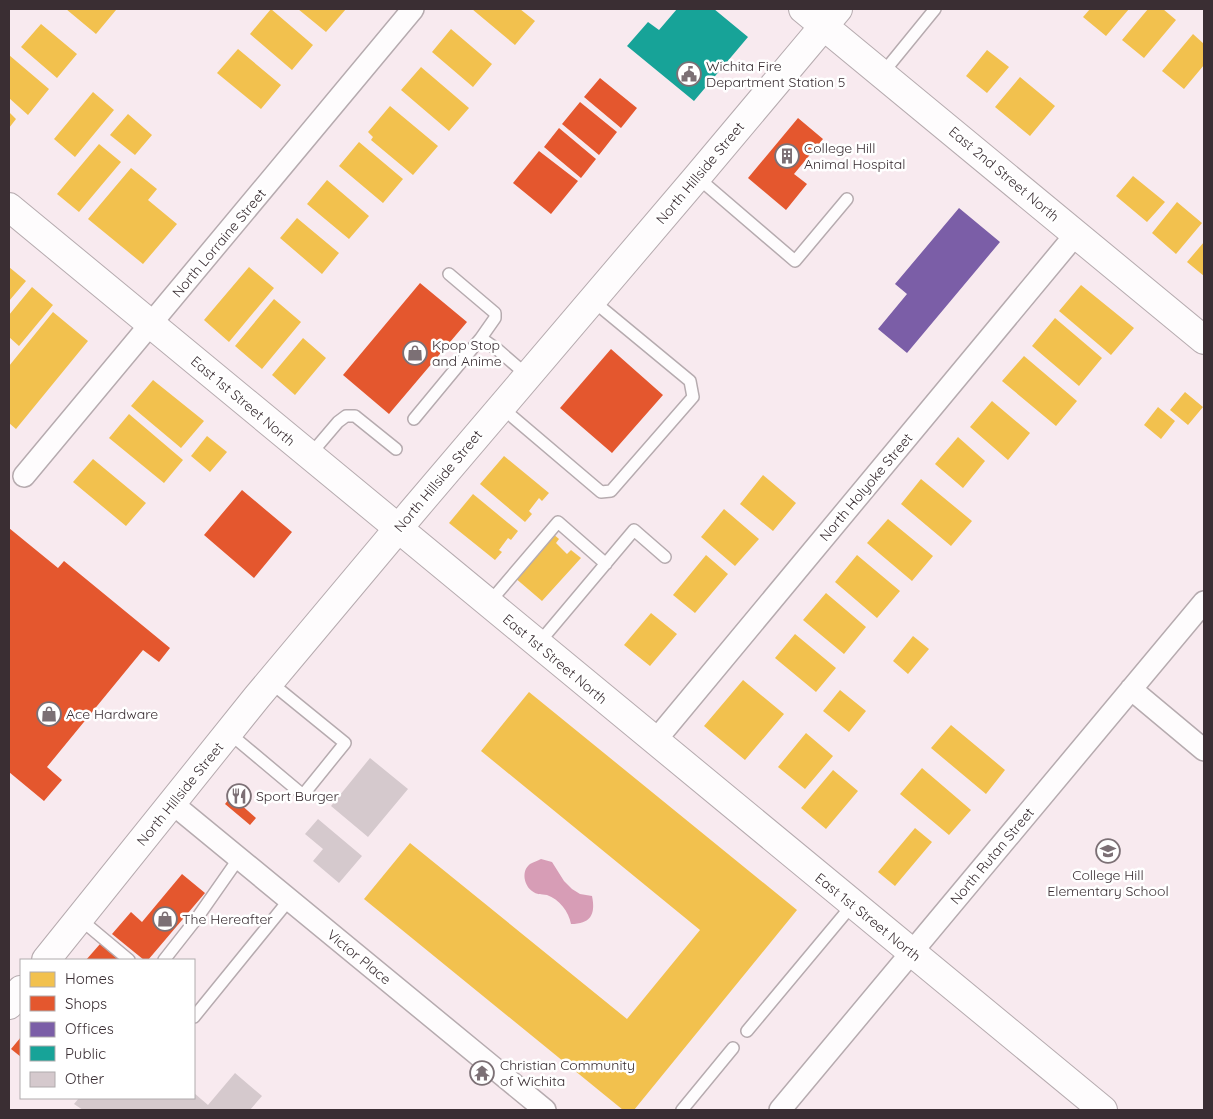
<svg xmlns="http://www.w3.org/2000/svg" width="1213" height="1119" font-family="Quicksand,sans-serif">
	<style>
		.water { fill: #d79db6 }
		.homes { fill: #f2c14e }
		.shops { fill: #e4572e }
		.offices { fill: #7b5ea7 }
		.public { fill: #17a398 }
		.building { fill: #d5c9cd }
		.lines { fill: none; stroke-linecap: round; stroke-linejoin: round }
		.lane-casing { stroke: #b6abaf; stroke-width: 14 }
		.street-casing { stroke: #b6abaf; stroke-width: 24 }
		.secondary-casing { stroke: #b6abaf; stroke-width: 30 }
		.lane { stroke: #fefcfd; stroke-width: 11 }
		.street { stroke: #fefcfd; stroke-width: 21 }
		.secondary { stroke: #fefcfd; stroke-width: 28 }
		.labels { text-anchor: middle; stroke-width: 5; stroke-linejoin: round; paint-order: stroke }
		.poi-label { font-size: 14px; fill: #3a2e33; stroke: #fff; text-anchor: start }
		.street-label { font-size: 14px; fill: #3a2e33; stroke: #fff }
	</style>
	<rect width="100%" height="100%" fill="#f8eaef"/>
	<path class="water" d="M541 859 552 862 564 881 572 889 580 894 592 896C596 915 590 924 571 924 569 912 559 899 547 895 541 894 537 895 532 891 524 885 521 871 530 864 533 862 538 861 541 859Z"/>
	<path class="homes" d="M66 9H114L116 10 96 34Z
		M271 9 313 45 292 70 250 34Z
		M298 9H346L326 32Z
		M472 9H520L535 21 515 45Z
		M1090 9H1129L1106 36 1083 17Z
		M1148 9H1163L1176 20 1144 58 1122 40Z
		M41 24 77 54 57 78 21 47Z
		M451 29 492 64 473 87 432 52Z
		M1193 34 1204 44V65L1184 89 1162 71Z
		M238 49 281 85 261 109 217 73Z
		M987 50 1009 67 987 93 966 76Z
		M9 55 49 89 28 115 9 98Z
		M421 67 469 108 449 131 401 90Z
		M1020 77 1055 106 1030 136 995 107Z
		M93 92 114 110 75 157 54 139Z
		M390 106 438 146 413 175 371 140 373 137 368 132Z
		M9 112 16 119 9 128Z
		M128 114 152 135 135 155 110 135Z
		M359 142 403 179 383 203 339 166Z
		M99 144 121 162 79 212 57 194Z
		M131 168 157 189 148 200 177 224 143 264 88 219Z
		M1133 176 1165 202 1147 222 1116 196Z
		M327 180 369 216 349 239 307 204Z
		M1177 202 1202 223 1176 254 1152 233Z
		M297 218 339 253 322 274 280 238Z
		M1204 242V276L1187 262Z
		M9 267 26 281 9 301Z
		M249 267 274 288 229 342 204 320Z
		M1081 285 1134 328 1111 355 1059 311Z
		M32 287 53 305 19 346 9 337V315Z
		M274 299 301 322 262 369 235 346Z
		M53 312 88 341 16 429 9 423V366Z
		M1055 318 1102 358 1079 386 1032 346Z
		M303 338 326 358 295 395 272 375Z
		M1024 356 1077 401 1056 426 1002 381Z
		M153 380 204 421 181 448 131 406Z
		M1185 392 1203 407 1188 425 1170 410Z
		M992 401 1030 433 1008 460 970 427Z
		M1158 407 1175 421 1161 439 1144 425Z
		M129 414 183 460 164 483 109 438Z
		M207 436 227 452 210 472 191 456Z
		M958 437 985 461 963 488 935 464Z
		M504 456 549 493 542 501 539 498 529 511 532 514 525 522 480 484Z
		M93 459 146 503 126 526 73 482Z
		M763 475 796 503 773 531 740 504Z
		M921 479 972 521 951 546 901 504Z
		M473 494 518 531 511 540 508 538 499 550 502 552 495 560 449 523Z
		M724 509 759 539 735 566 701 537Z
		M888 519 933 556 912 581 867 543Z
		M552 533 559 539 556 543 567 554 571 550 581 558 542 601 514 577Z
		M706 555 728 574 695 613 673 595Z
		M857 555 900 591 877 618 835 582Z
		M826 593 866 627 844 654 803 620Z
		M651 613 677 634 650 666 624 645Z
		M795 634 836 668 816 692 775 658Z
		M913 636 929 649 908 674 893 661Z
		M743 680 784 714 745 760 704 726Z
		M840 690 866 711 849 732 823 711Z
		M529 692 797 910 634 1110H623L364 899 410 843 627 1019 700 930 481 751Z
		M951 725 1005 770 986 794 931 748Z
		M806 733 833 756 805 789 778 767Z
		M922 768 971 810 949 835 900 794Z
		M833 770 858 791 826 829 801 808Z
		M915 828 932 842 895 886 878 872Z"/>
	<path class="shops" d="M600 78 637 108 621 128 584 97Z
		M580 102 617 132 599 155 562 124Z
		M798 118 823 139 794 174 807 184 786 210 748 178Z
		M559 128 596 159 581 178 544 147Z
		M539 151 578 181 551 214 513 183Z
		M420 283 467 322 389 414 343 375Z
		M611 349 663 395 612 453 560 408Z
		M242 490 292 532 254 578 204 535Z
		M9 528 58 568 64 561 170 648 159 662 143 650 47 767 62 780 44 801 9 772Z
		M240 785 249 792 239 803 256 818 250 825 225 804Z
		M182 874 205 893 148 960H144L112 934 131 912 142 922Z
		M100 944 119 960H86Z
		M21 1037V1057L11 1049Z"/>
	<path class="offices" d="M959 208 1000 242 907 353 878 329 907 294 895 284Z"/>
	<path class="public" d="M677 9H714L748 37 694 101 627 46 648 22 659 30Z"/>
	<path class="building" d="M370 758 408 789 368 837 331 806Z
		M318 819 362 856 339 883 313 861 323 849 305 834Z
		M235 1073 262 1096 250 1110H83L74 1104 79 1098H194V1093L208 1105Z"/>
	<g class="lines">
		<g class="lane-casing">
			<path id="lane" d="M882 74 935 9
				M697 177 795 261 847 199
				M449 274 495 313V318L481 338
				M501 407 601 492 611 491 693 397 690 381 592 300
				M414 419 481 338 498 350 528 376
				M309 456 338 422 346 416H355L396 449
				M488 604 558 522 606 564
				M538 644 634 530 665 557
				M229 733 303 795 345 743 270 682
				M80 919 129 960
				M164 960 197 918 239 858
				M194 1017 289 900
				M747 1031 853 904
				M682 1110 733 1048"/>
		</g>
		<g class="street-casing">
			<path id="street" d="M24 476 413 9
				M1131 689 1204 750
				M655 741 1076 234
				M173 804 545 1110
				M780 1110 1204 602"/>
		</g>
		<g class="secondary-casing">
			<path id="secondary" d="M803 9 1204 340
				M9 207 1103 1110
				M46 960 257 697 412 512 697 177 838 9
				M9 1005 21 990"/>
		</g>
		<use href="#lane" class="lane"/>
		<use href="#street" class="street"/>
		<use href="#secondary" class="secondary"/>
	</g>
	<defs>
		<g id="civic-ring" transform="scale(1.25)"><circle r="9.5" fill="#fff" stroke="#7c7075" stroke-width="1.5"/><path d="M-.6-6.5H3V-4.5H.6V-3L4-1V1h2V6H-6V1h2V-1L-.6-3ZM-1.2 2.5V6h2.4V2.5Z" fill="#7c7075"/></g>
		<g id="building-ring" transform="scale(1.25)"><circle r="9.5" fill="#fff" stroke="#7c7075" stroke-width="1.5"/><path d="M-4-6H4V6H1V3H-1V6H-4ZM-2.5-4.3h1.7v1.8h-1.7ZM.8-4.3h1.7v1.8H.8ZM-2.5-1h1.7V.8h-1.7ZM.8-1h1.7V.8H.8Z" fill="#7c7075"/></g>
		<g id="shop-ring" transform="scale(1.25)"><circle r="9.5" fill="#fff" stroke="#7c7075" stroke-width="1.5"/><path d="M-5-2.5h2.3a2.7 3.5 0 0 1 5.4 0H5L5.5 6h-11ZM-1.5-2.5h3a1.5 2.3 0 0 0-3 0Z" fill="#7c7075"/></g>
		<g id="restaurant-ring" transform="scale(1.25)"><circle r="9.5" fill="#fff" stroke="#7c7075" stroke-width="1.5"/><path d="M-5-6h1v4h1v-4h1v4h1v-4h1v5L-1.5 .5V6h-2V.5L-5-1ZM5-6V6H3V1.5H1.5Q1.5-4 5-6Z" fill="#7c7075"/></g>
		<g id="school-ring" transform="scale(1.25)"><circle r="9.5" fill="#fff" stroke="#7c7075" stroke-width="1.5"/><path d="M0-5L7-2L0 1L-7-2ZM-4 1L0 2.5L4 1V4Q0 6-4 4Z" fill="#7c7075"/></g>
		<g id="temple-ring" transform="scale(1.25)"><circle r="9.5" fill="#fff" stroke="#7c7075" stroke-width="1.5"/><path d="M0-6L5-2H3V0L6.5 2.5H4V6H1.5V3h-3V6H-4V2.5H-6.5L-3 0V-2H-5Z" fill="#7c7075"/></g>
	</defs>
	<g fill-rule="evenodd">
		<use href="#civic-ring" x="689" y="74"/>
		<use href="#building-ring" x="787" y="156"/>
		<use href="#shop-ring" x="415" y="353"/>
		<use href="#shop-ring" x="49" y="714"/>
		<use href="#restaurant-ring" x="239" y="796"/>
		<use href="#school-ring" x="1108" y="851"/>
		<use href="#shop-ring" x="165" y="919"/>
		<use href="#temple-ring" x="482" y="1073"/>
	</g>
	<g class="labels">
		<g class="poi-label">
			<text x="706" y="71">Wichita Fire<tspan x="706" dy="16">Department Station 5</tspan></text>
			<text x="804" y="153">College Hill<tspan x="804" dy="16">Animal Hospital</tspan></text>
			<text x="432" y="350">Kpop Stop<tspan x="432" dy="16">and Anime</tspan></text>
			<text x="66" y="719">Ace Hardware</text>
			<text x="256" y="801">Sport Burger</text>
			<text x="1108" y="880" text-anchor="middle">College Hill<tspan x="1108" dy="16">Elementary School</tspan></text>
			<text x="182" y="924">The Hereafter</text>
			<text x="500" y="1070">Christian Community<tspan x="500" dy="16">of Wichita</tspan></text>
		</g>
		<g class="street-label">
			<text transform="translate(700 173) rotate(-50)" y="5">North Hillside Street</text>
			<text transform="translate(1004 174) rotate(40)" y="5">East 2nd Street North</text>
			<text transform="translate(219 243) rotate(-50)" y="5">North Lorraine Street</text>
			<text transform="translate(243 401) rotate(40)" y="5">East 1st Street North</text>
			<text transform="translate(438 481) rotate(-50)" y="5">North Hillside Street</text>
			<text transform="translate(866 487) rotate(-50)" y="5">North Holyoke Street</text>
			<text transform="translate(555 659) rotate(40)" y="5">East 1st Street North</text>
			<text transform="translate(180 794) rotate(-51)" y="5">North Hillside Street</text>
			<text transform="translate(992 856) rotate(-50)" y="5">North Rutan Street</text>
			<text transform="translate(868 917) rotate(39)" y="5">East 1st Street North</text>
			<text transform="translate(359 957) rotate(39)" y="5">Victor Place</text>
		</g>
	</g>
	<rect width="1213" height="1119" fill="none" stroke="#3a2e33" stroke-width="20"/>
	<rect x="20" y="959" width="175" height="140" fill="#ffffff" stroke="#b0abad"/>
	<rect x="30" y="972" width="25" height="15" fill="#f2c14e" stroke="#b0abad"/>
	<text x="65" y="984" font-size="15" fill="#3a2e33">Homes</text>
	<rect x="30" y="996" width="25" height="15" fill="#e4572e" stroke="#b0abad"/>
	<text x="65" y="1009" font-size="15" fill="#3a2e33">Shops</text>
	<rect x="30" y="1022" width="25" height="15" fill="#7b5ea7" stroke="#b0abad"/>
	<text x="65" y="1034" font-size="15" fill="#3a2e33">Offices</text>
	<rect x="30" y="1046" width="25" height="15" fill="#17a398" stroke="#b0abad"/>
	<text x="65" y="1059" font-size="15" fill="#3a2e33">Public</text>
	<rect x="30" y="1072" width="25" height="15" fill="#d5c9cd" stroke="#b0abad"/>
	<text x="65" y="1084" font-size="15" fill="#3a2e33">Other</text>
</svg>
